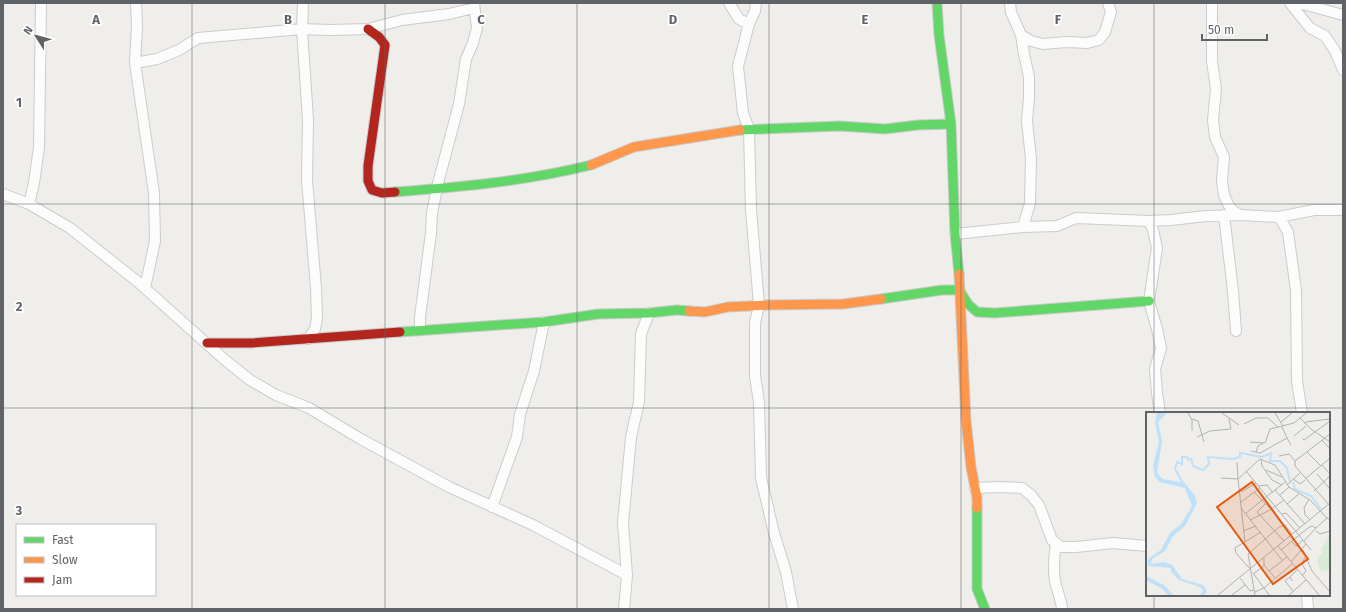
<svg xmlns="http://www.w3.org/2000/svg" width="1346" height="612" font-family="'Fira Sans',sans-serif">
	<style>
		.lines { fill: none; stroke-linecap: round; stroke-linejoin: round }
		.street-casing { stroke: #cbcccc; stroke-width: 12 }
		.fast-casing { stroke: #cacacb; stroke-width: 11 }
		.slow-casing { stroke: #cacacb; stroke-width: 11 }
		.jam-casing { stroke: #cacacb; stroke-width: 11 }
		.street { stroke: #fdfcfc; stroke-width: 10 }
		.fast { stroke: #63d668; stroke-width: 9 }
		.slow { stroke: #ff974d; stroke-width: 9 }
		.jam { stroke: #b3261e; stroke-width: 9 }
		.grid { fill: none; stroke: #5f6368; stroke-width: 1; stroke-opacity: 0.55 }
		.inset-river { fill: none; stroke: #bfe0f9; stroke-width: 2 }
		.inset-road { fill: none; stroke: #b1b2b2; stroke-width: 1 }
		.view { fill: #e8590c; fill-opacity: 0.15; stroke: #e8590c; stroke-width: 2 }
		.inset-edge { fill: none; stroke: #5f6368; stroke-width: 2 }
		.grid-label { font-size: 13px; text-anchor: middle; font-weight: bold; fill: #5f6368; stroke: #fff; stroke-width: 3.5; stroke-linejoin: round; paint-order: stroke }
	</style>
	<rect width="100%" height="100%" fill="#efeeea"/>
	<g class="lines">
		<g class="street-casing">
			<path id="street" d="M136 3 137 26 135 63 154 193 155 241 145 288
				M303 3 302 29 308 120 307 180 316 288 317 318 315 329 308 339
				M729 3 739 19 749 24
				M756 3 755 11 749 24 738 66 743 113 749 129 751 210 759 305 755 323V376L759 402 761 478 774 533 786 572 793 609
				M1010 3 1011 12 1021 35 1024 54 1029 77V98L1027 121 1031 159 1030 203 1023 227
				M1212 3V61L1216 89 1213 120 1215 137 1224 157 1222 180 1224 195 1228 204 1232 210 1240 215
				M1290 3 1310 28 1325 36 1335 51 1343 70
				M1299 3 1343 15
				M1021 35 1031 41 1043 44 1067 42 1087 43 1099 40 1105 32 1111 12 1108 3
				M135 63 157 59 179 50 198 38 302 29 330 30 368 29 402 20 449 14 474 8
				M3 194 29 204 70 228 138 282 225 360 250 380 276 395 309 408 359 438 449 487 533 525 627 575
				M29 204 34 183 39 147 41 3
				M1224 215 1233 291 1236 331
				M1279 217 1288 232 1296 290 1297 381 1302 413
				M1149 221 1153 230 1157 248 1149 301 1157 329 1161 348 1155 369 1157 393 1160 413
				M955 234 1023 227 1057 226 1076 218 1149 221 1171 220 1206 216 1240 215 1279 217 1314 210H1343
				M420 330V317L431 233 432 213 438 183 459 104 466 59 473 43 477 28 474 3
				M975 488 999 487 1022 488 1031 495 1039 505 1052 540 1061 547H1076L1113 543 1147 546
				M492 507 517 437 520 414 534 371 544 322
				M1056 543C1054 556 1053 569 1055 581 1057 591 1061 599 1062 609
				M1307 595 1308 609
				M624 609 627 575 623 523 631 437 639 402 641 334 649 313"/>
		</g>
		<g class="fast-casing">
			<path id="fast" d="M937 3 939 35 951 124 955 234 959 274
				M740 130 840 126 885 129 918 125 951 124
				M395 192C461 187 527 181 591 165
				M881 299 942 290H959L968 304 977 312 995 313 1149 301
				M400 332 544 322 598 314 649 313 677 310 689 311
				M977 508V589L985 609"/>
		</g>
		<g class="slow-casing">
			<path id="slow" d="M591 165 634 147 740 130
				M959 274 966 420 971 467 977 498V508
				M689 311 705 312 728 307 768 305 843 304 881 299"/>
		</g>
		<g class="jam-casing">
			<path id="jam" d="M368 29 379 37 385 45 368 166V181L372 190 382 193 395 192
				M207 343H252L400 332"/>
		</g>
		<use href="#street" class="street"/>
		<use href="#fast" class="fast"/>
		<use href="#slow" class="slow"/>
		<use href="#jam" class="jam"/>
	</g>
	<path class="grid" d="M192 3V609M385 3V609M577 3V609M769 3V609M961 3V609M1154 3V413M3 204H1343M3 408H1343M1154 595V609"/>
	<g transform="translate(1146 412)">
		<rect width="184" height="184" fill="#efeeea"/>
		<path d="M184 123V158L174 159 171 146 177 141 175 137Z" fill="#d8ebd6"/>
		<path d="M11 1H21L12 10 16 30 11 61 17 67 39 71 49 84 51 91 39 114 27 124 19 139 6 147 5 152 19 150 26 153 36 167 57 173 61 179 58 183H54L57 179 54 175 33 168 25 160V156L2 154V147L15 138 24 121 35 112 46 94 39 76 14 70 9 65 7 54 13 30 9 11ZM0 164 18 173 27 183H22L15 176 1 169Z" fill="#bfe0f9"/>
		<path class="inset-river" d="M147 70 149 77 165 84 175 97M37 71 29 57 31 50 36 52V45H41L42 48 45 47 47 54 57 58 63 52 62 45 86 47 94 45V41L116 45 125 41 124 49H134L141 56 144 70"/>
		<path class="inset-road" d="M42 1 46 8V19M76 1 93 13M129 1 137 14M154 6 165 17 184 30M46 7 52 9 58 30M135 10 146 1M98 12 110 6H122L132 15M159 12 160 10 183 7M136 15 141 26M184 22 149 49V54L184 94M148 24 160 14M51 25 64 19 85 17 83 7M156 26 158 28 184 9M176 28 184 37M104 30 119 31 124 17 148 11 160 1M105 39 114 41 141 26 145 33M110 40 112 34 117 31M161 40 175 54M133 44 143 42 149 49M114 47 129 53 143 75 164 88 181 106M115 47 116 54 126 68 136 73M176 53 184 62M120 58 136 65M100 59 165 138M171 62 184 77M75 66 92 67 91 50M147 67 154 72 159 68M159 67 184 46M141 73 154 61M113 74 121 73 127 81M129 78 159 112M168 79 184 64M95 80 110 71M108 80 125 97M134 83 143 75M163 87 158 96 159 103 164 108M95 90 114 76M119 92 111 100 138 129M141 92 154 81M95 96 136 148M99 102 139 70M136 102 140 101 154 116M104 108 124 98 138 88M97 119 110 114M170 119 174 122 184 119M158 129 170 116M99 130 92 67 114 47M146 130 150 134 157 128M132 134 173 183M135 138 162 116 166 114 170 116 181 106 184 108M157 138 166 159 184 180M118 146V153L129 166M145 150 160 132M104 157 90 141 89 136 115 120M123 159 141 145M107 161 123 183M107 162 119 153M156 164 160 159 156 152 159 145M144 165 139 169 147 179M94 166 104 179 108 178M146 169 144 165 151 158M109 180 118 176 146 152M72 183 184 91M86 183 99 173M109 183 102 142 133 115 139 113 146 122M143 183 160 168"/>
		<path class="view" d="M106 70 162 147 127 172 71 95Z"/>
		<rect width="184" height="184" class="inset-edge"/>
	</g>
	<g class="grid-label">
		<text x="96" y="24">A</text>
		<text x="288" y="24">B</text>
		<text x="481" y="24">C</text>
		<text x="673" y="24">D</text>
		<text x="865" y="24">E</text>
		<text x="1058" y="24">F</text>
		<text x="19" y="107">1</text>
		<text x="19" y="311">2</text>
		<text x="19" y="515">3</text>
	</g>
	<rect width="1346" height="612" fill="none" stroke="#5f6368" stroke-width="8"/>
	<rect x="16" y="524" width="140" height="72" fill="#ffffff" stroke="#bfc1c3"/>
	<rect x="24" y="537" width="20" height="6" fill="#63d668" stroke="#bfc1c3"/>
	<text x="52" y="544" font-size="12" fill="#5f6368">Fast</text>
	<rect x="24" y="557" width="20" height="6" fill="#ff974d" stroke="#bfc1c3"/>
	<text x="52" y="564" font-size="12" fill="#5f6368">Slow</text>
	<rect x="24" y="577" width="20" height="6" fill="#b3261e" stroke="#bfc1c3"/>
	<text x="52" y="584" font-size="12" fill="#5f6368">Jam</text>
	<g transform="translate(36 36) rotate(306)" stroke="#ffffff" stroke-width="3" paint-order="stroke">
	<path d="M0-3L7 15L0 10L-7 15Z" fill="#5f6368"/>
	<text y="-6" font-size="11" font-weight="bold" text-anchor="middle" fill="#5f6368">N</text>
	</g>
	<path d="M1202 34v6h65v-6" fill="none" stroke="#5f6368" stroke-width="2"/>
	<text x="1208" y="34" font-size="12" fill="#5f6368" stroke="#ffffff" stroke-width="3" paint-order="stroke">50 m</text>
</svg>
